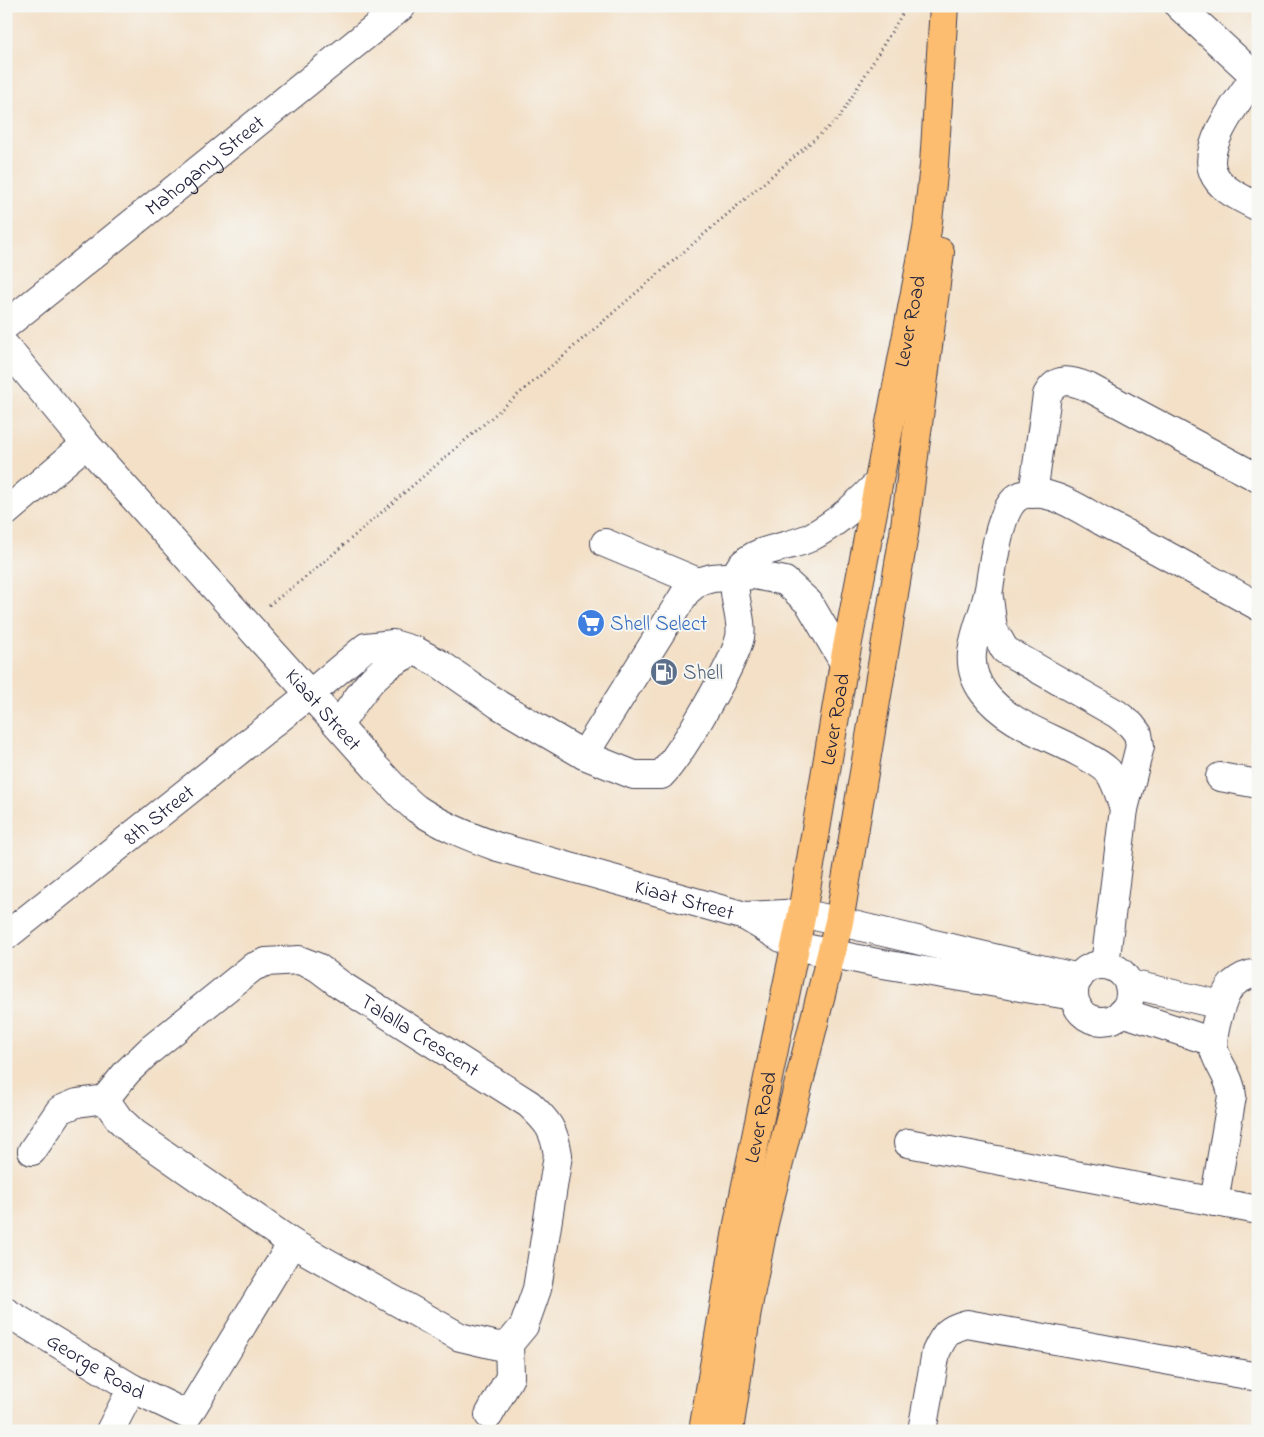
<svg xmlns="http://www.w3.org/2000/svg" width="1264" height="1437" font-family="'Indie Flower',sans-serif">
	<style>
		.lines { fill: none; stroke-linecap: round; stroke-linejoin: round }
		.minor-casing { stroke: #413e50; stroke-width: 30 }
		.major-casing { stroke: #413e50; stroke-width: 30 }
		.path { stroke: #413e50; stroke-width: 3; stroke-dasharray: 1 4; stroke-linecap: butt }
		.minor { stroke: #fff; stroke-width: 28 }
		.major { stroke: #fcbd6f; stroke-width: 28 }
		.labels { text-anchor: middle; stroke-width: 4; stroke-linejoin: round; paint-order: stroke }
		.street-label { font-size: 21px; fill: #22223b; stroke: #f6f6f2 }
		.shop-label { font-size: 21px; fill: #366cbe; stroke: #f6f6f2; text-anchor: start }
		.service-label { font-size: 21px; fill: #4e5e75; stroke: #f6f6f2; text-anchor: start }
	</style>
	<rect width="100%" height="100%" fill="#f6f6f2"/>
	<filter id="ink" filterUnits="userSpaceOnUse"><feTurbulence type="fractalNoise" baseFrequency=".02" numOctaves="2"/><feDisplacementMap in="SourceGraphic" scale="10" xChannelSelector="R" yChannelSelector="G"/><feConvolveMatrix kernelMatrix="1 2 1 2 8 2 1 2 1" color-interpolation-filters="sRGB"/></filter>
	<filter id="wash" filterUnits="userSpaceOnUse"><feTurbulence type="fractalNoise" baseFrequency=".0096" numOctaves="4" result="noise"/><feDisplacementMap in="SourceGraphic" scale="20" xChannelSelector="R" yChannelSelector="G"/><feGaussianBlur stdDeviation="1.12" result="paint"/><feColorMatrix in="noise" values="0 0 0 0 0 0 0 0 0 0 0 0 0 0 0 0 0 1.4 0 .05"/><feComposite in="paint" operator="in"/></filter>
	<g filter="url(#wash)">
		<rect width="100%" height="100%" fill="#f3e0c7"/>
	</g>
	<g filter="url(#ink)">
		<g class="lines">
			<g class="minor-casing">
				<g id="minor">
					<path d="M1179 6 1255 76C1241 97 1202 145 1213 172 1220 190 1242 198 1258 207"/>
					<path id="s1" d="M6 325 402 6"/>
					<path id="s2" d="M6 347 86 444 376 768C389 781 402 798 417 809 442 826 470 837 498 847L745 916 795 946 877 963 1074 996"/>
					<path d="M1033 494 1047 395C1057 376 1071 380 1088 387L1258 478"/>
					<path d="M6 512 86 444"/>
					<path d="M605 543 698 582"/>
					<path d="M989 598 993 629 1005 650 1117 714 1131 725 1138 734 1140 746 1124 809 1105 965"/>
					<path d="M339 725C362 691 376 666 416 651"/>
					<path d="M584 755 686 592 698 582 712 578 754 575 785 581 809 603 844 663"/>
					<path d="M1220 777 1258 784"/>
					<path d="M1124 809C1120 797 1116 781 1108 771 1101 764 1091 759 1082 754 1050 736 1007 724 984 693 957 657 982 627 989 589 993 567 998 510 1018 497 1026 492 1042 493 1051 496 1070 501 1088 514 1105 523 1157 549 1207 578 1258 606"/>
					<path d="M745 916 802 913 1079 978"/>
					<path id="s3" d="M6 936 310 694 366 647 393 644 416 651 440 664 499 705 584 755 634 775H661C679 758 735 662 740 637 744 616 726 586 740 567 755 548 788 548 809 538 836 524 857 505 877 484"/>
					<circle cx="1102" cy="993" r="28"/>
					<path d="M1130 984 1221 1005"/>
					<path d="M1122 1012 1213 1042"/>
					<path d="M908 1143 1258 1210"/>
					<path id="s4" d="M32 1151 60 1110 77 1103 105 1099 127 1072 150 1050 253 967 266 962 299 960 317 967 341 985 529 1104C548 1122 554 1129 558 1155L537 1289 524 1326 509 1344 498 1346 460 1337 292 1243"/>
					<path d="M1214 1202 1232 1096C1231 1078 1219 1067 1214 1050 1211 1035 1222 995 1233 984 1240 978 1249 974 1258 973"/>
					<path id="s5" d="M6 1312 132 1388 188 1415 292 1243 134 1133 119 1119 105 1099"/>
					<path d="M489 1415 510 1377 509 1344"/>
					<path d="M110 1431 132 1388"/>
					<path d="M922 1431 936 1352C945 1333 948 1329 967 1324L1258 1377"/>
				</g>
			</g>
			<g class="major-casing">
				<g id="major">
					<path id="s6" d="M703 1431 738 1224 802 913 844 663 927 230 934 165 944 6"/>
					<path d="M729 1431 747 1311 764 1223 839 922 904 534 940 252"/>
				</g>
			</g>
			<path class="path" d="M269 605 310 574 839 118 907 6"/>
			<use href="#minor" class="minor"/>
			<use href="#major" class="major"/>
		</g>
	</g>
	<defs>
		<g id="supermarket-disc" transform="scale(1.4375)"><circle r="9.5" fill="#3f7fe0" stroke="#f6f6f2"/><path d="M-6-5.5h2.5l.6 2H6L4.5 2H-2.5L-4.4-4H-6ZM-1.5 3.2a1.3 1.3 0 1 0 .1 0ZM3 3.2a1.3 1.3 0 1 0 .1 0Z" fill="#fff"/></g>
		<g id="fuel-disc" transform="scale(1.4375)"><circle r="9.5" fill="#5c6f8a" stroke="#f6f6f2"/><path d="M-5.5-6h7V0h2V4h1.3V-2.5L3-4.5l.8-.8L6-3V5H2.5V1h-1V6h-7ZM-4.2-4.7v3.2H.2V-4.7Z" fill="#fff"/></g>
	</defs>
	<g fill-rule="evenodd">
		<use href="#supermarket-disc" x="591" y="623"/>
		<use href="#fuel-disc" x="664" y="672"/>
	</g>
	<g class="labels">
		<g class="street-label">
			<text dy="7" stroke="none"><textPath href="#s1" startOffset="255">Mahogany Street</textPath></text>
			<text dy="7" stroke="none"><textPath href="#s6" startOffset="1129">Lever Road</textPath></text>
			<text dy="7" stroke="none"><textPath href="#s2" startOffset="482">Kiaat Street</textPath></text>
			<text dy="7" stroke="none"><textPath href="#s6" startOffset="724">Lever Road</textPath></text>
			<text dy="7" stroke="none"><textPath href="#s3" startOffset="195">8th Street</textPath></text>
			<text dy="7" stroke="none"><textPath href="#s2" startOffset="902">Kiaat Street</textPath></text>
			<text dy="7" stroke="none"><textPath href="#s4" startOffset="485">Talalla Crescent</textPath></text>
			<text dy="7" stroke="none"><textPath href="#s6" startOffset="319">Lever Road</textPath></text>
			<text dy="7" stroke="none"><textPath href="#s5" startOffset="105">George Road</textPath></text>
		</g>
		<g class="shop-label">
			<text x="610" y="630">Shell Select</text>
		</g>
		<g class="service-label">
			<text x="683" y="679">Shell</text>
		</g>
	</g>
	<rect width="1264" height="1437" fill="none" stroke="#f6f6f2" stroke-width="25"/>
</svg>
